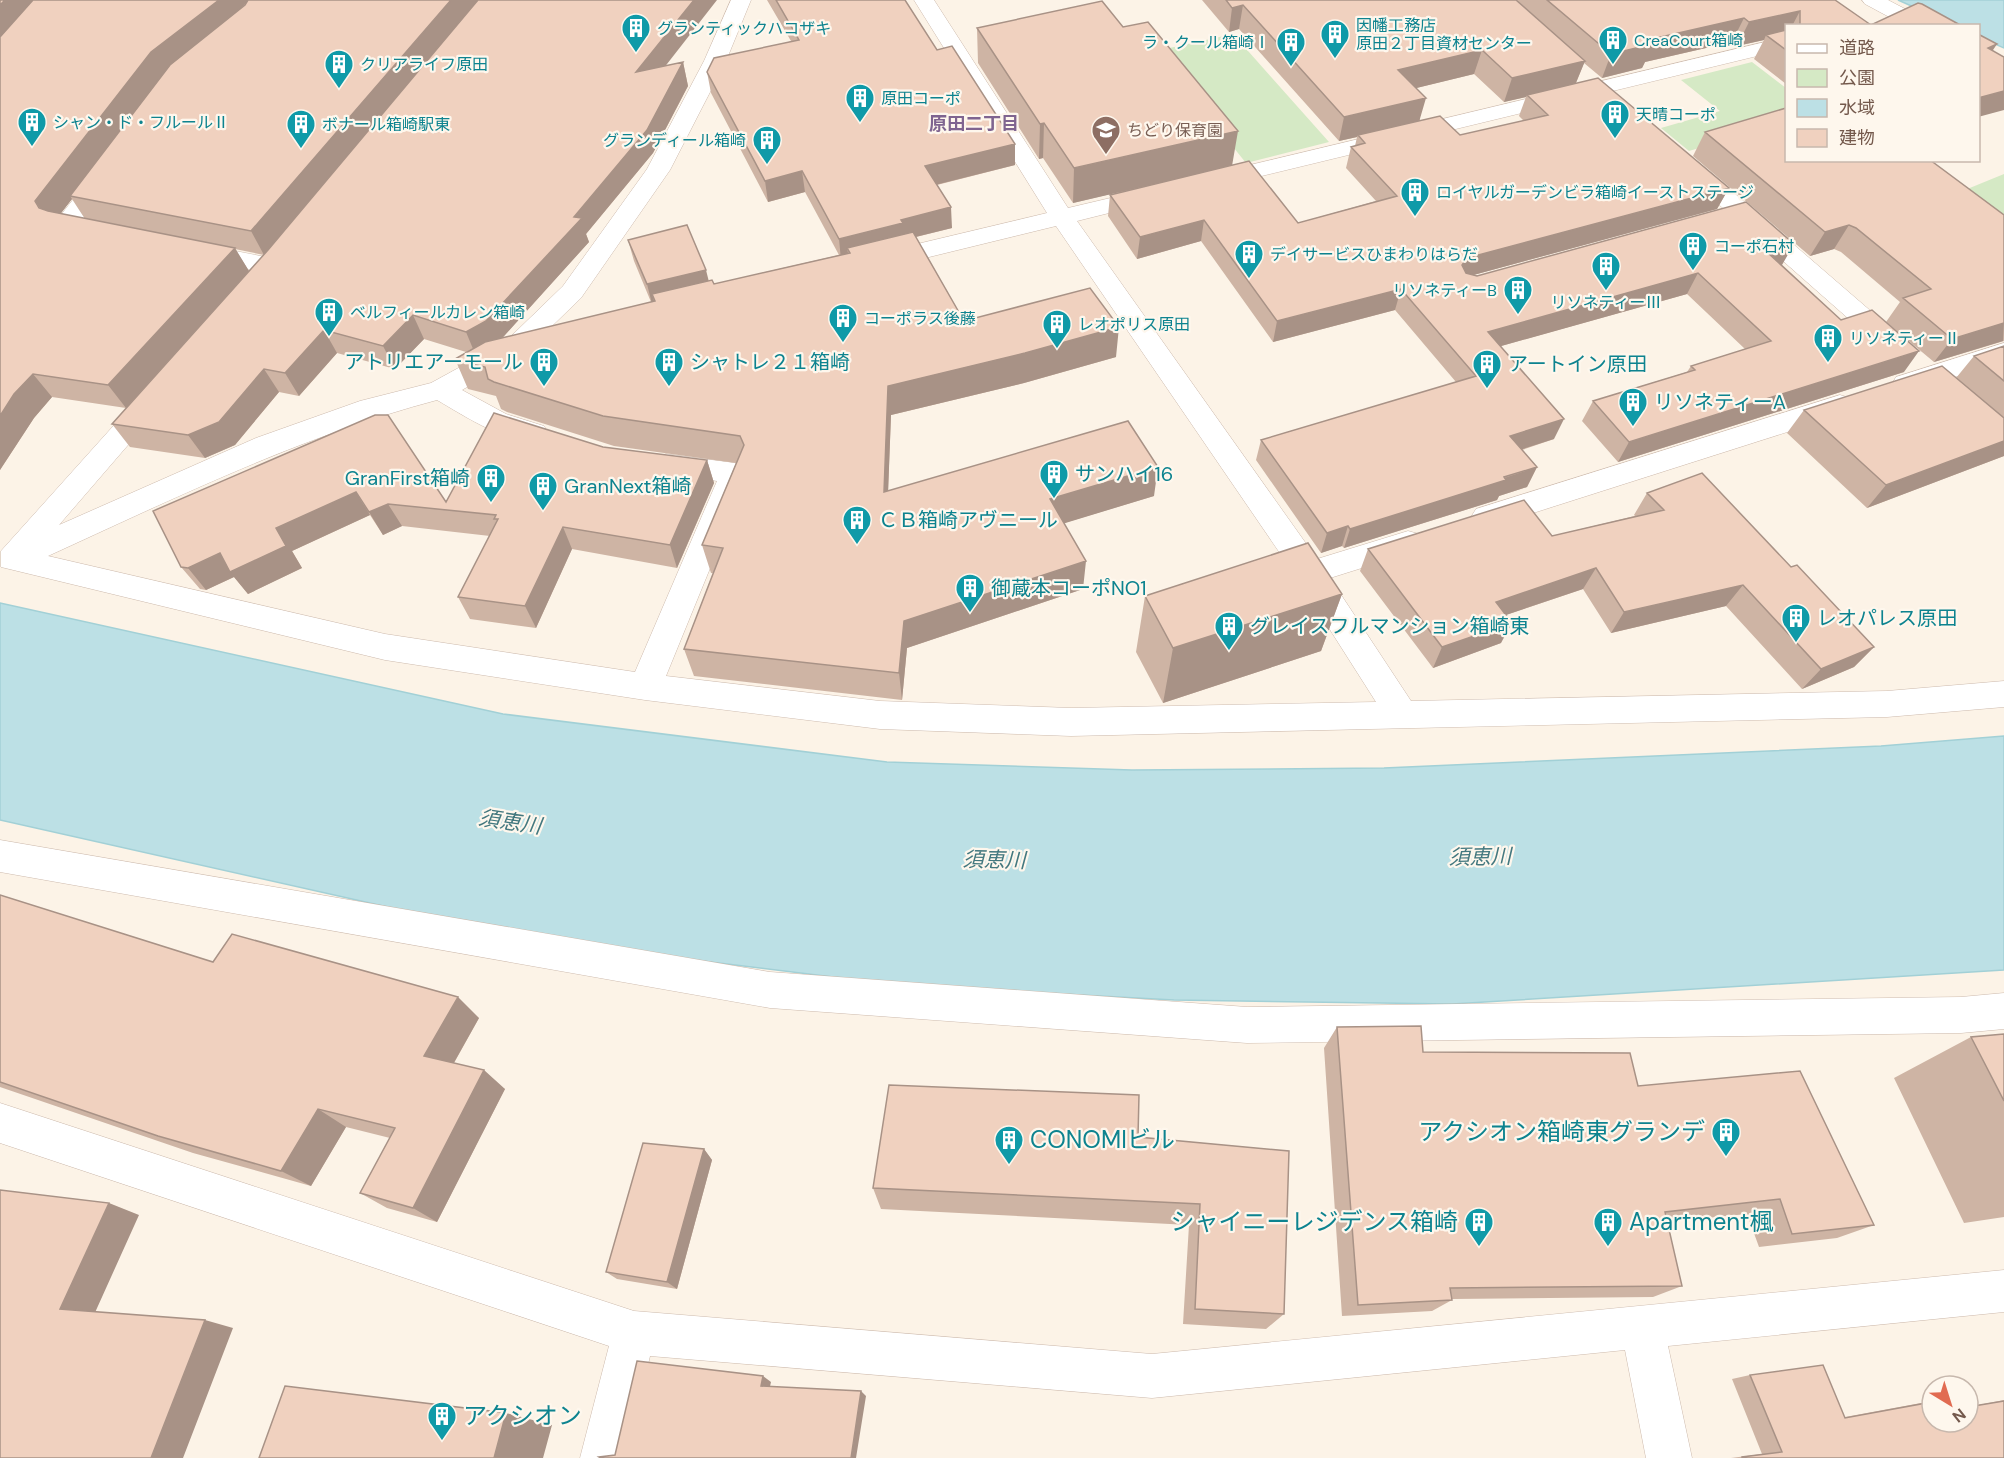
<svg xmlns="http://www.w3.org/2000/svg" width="2004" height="1458" font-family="'DM Sans','Noto Sans JP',sans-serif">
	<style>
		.green { fill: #d5e9c5 }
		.water { fill: #bce0e5; stroke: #a2d0d6; stroke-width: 1.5 }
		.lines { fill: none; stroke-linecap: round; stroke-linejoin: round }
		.minor-casing { stroke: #cdbaad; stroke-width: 1 }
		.minor { fill: #fff; fill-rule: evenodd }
		.wall { fill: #ceb4a4; fill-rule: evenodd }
		.shaded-wall { fill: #a89286 }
		.building { fill: #f0d1bf; stroke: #a89286; stroke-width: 1.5 }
		.labels { text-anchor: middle; stroke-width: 4.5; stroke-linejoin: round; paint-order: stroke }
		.far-culture-label { font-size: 16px; fill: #0d838f; stroke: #fef7ed; text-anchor: start }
		.far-education-label { font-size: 16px; fill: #785e54; stroke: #fef7ed; text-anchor: start }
		.far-neighbourhood-label { font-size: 18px; font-weight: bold; fill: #7f6490; stroke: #fef7ed }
		.culture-label { font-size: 20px; fill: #0d838f; stroke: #fef7ed; text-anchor: start }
		.water-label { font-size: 21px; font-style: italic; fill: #43787f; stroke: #fef7ed }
		.near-culture-label { font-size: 24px; fill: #0d838f; stroke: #fef7ed; text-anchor: start }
	</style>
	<rect width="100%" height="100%" fill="#fcf3e7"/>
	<path class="green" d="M1233 34 1329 142 1246 163 1156 51Z
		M1752 62 1786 88V122L1689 151 1661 128 1720 111 1681 80Z
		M2004 174V225L1955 194Z"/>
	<path class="water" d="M1898 0H2004V48L1979 37 1978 26 1954 25Z
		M0 603 503 714 887 762 1132 770 1384 768 1881 746 2004 736V970L1452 1004 1174 1000 898 985 645 954 410 912 0 820Z"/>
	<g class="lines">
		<g class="minor-casing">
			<path id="minor" d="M731 0H751L726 61 670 170 581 298 522 355 462 390 506 414 544 426 548 433 544 440C514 449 463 415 437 400 301 436 175 498 48 556L385 634 635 672 717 481 656 471 652 464 656 457 666 454 735 463 745 466 749 473 666 676 880 701 1071 708 1376 702 1299 581 1056 226 880 269 871 267 867 261 871 255 1047 213 914 0H934L1068 208 1153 188 1161 190 1165 195 1161 200 1077 221 1317 559 1408 531 1419 534 1423 542 1419 550 1330 578 1411 701 1887 691 2004 681V707L1887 717 1071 736 880 729 645 700 385 660 1 567V551L142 394 152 391 162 394 166 401 59 525 256 438 360 401 431 383 504 343 563 286 647 169 704 61Z
				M1862 0H1888L1930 22 1933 26H1906L1865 4Z
				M1786 37V49L1212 188 1204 186 1200 181 1204 176 1212 174Z
				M1690 160 1698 162 1902 338 1906 344 1902 350 1893 353 1884 350 1682 172 1678 167 1682 162Z
				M105 167 113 169 117 174 82 221 108 227 111 232 108 237 99 240 57 230 54 225 57 220 97 169Z
				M199 244 271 258 280 260 284 266 280 272 271 274 190 258 187 252 190 246Z
				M2004 343V361L1906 393 1896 391 1892 384 1896 377Z
				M1840 395 1850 398 1854 405 1850 412 1486 528 1476 525 1471 517 1476 509Z
				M0 840 770 972 1247 1007 1961 997 2004 993V1029L1961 1033 1247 1043 770 1008 0 872Z
				M0 1103 634 1311 1152 1354 2004 1270V1312L1668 1346 1692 1458H1646L1625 1350 1152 1398 650 1356 626 1458H580L609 1346 0 1143Z"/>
		</g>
		<use href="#minor" class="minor"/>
	</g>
	<path class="wall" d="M0 0 665 66 683 62 688 86 653 153 586 234 589 242 502 338 651 302 634 261 628 240 714 284 839 255 805 192 768 202 711 93 707 72 791 41 767 0H905L937 50 1015 144V165L937 185 952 228 916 237 964 321 1116 357 1024 383 891 415 888 491 1154 496 1064 523 1083 589 907 648 902 700 694 676 684 649 713 573H711L702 545 736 463 614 446 507 412 501 409 496 396 468 389 455 359 466 352 424 339 395 369 337 353 299 396 279 392 235 445 205 458 130 447 112 424 264 255 235 249 249 271 126 408 52 397 34 418 0 470ZM72 199 85 219 60 214Z
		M1202 0H1835L1871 25 1962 26H1786V84L1754 59 1764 40 1737 46 1732 42 1645 62 1642 68 1602 78 1584 63 1576 83 1729 188 1717 209 1473 275 1477 276 1794 244 1781 265 1841 320 1904 372 1618 462 1582 421 1593 401 1687 372 1691 366 1745 349 1687 294 1501 346 1554 439 1522 450 1537 467 1527 487 1499 496 1497 500 1344 548 1342 546 1321 553 1256 460 1261 440 1456 382 1395 310 1273 342 1201 241 1137 259 1108 216 1110 195 1123 191 1073 203 1043 158 1039 159 978 63 977 28 1233 165 1298 223 1376 201 1346 168 1351 147 1355 146 1357 137 1339 141 1239 29 1229 32ZM1474 74 1504 102 1526 97 1519 116 1524 121 1460 135 1420 121 1416 88Z
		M1705 132 2004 215V341L1934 362 1886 322 1900 302 1841 252 1834 249 1810 256 1693 156Z
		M2004 346V456L1867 508 1787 433 1804 410 1956 378 1974 356Z
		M603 447 707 460 714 483 677 568 572 549 536 628 470 619 458 597 490 536 402 526 383 535 370 515 292 551 302 568 248 594 234 577 206 590 200 589 181 567 153 511 446 502Z
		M1647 493 1791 567 1874 647 1854 667 1802 689 1726 606 1611 633 1583 589 1506 615 1501 643 1433 668 1360 571 1368 549 1552 536 1635 516 1634 515Z
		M1342 594 1321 651 1163 703 1136 652 1145 596Z
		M0 895 213 962 479 1018 454 1063 505 1089 437 1222 387 1208 360 1193 390 1138 346 1127 311 1186 193 1153 0 1087Z
		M1337 1027 1423 1052 1638 1086 1874 1225 1837 1238 1759 1247 1747 1214 1667 1222 1682 1286 1653 1297 1452 1299V1300L1432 1311 1342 1316 1324 1048Z
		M2004 1034V1217L1964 1223 1894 1078 1971 1037Z
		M1138 1137 1289 1151 1284 1314 1266 1329 1183 1324 1189 1225 881 1209 873 1188Z
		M704 1149 712 1160 677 1289 617 1279 606 1272Z
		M1750 1375 1845 1417 1932 1401V1422H1968V1407L2004 1400V1458H1731L1762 1454 1732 1379Z"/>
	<path class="shaded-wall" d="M5 0H43L0 45V5Z
		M219 0H249L70 196 72 199 52 225 56 232 35 201 151 52Z
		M451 0H479L264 255 251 231Z
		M694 0H717L642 96 636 72Z
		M1243 5 1239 29 1229 32 1232 8Z
		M1800 11 1792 26H1786V35H1766L1764 40 1737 46 1749 22Z
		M1744 18 1732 42 1645 62 1642 68 1602 78 1611 54 1647 40Z
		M1997 44 1981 68 1988 48Z
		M1482 50 1474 74 1392 94 1398 70Z
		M1585 61 1575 85 1527 95 1526 97 1504 102 1512 78Z
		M683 62 688 86 653 153 586 234 589 242 496 345 476 356 466 332 574 217Z
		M2004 91V110L1978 117V98Z
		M1426 98 1419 122 1358 135 1357 137 1339 141 1344 117Z
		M1044 123 1043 158 1039 159 1040 124Z
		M1238 131 1232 166 1073 203 1074 168Z
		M1015 144V165L927 187 925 166Z
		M802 171 805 192 768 202 765 181Z
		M1729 188 1717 209 1459 279 1462 265 1467 258Z
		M951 207 952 228 850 253 847 248 849 258 841 260 839 239 901 220Z
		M1204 220 1201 241 1137 259 1140 237Z
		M1849 225 1834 249 1810 256 1825 232Z
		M1794 244 1782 265 1754 273 1767 252Z
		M235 248 249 271 126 408 108 385Z
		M706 270 711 290 652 294 655 304H652L647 284Z
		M1698 273 1687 294 1480 352 1488 332Z
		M1401 289 1395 310 1273 342 1277 321Z
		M413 315 424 339 395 369 383 346Z
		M2004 323 2003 341 1934 362 1952 339Z
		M1119 327 1116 357 1024 383 891 415 887 521 884 492 888 386Z
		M324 330 337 353 299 396 285 373Z
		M1919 351 1904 372 1618 462 1629 442Z
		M264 369 279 392 235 445 205 458 188 435Z
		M33 374 52 397 34 418 0 470V416L14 394Z
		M1564 419 1554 439 1501 456 1510 436Z
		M2004 441V456L1867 508 1886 485Z
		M707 460 714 483 677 568 670 545Z
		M1158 467 1154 496 1049 528 1050 499Z
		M1537 467 1527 487 1499 496 1497 500 1344 548 1350 529Z
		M356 492 370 515 292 551 302 568 248 594 234 577 206 590 188 568Z
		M388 504 402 526 383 535 369 512Z
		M1348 526 1342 546 1321 553 1327 533Z
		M563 527 572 549 536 628 525 606Z
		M1086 561 1083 589 907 648 902 700 899 673 904 621Z
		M1596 568 1583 589 1485 622 1496 602Z
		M1743 585 1726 606 1611 633 1624 612Z
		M1342 594 1321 651 1163 703 1173 648Z
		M1512 623 1501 643 1433 668 1442 647Z
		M1874 647 1854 667 1802 689 1821 669Z
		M458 997 479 1018 447 1075 424 1056Z
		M484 1070 505 1089 437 1222 413 1208Z
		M318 1109 346 1127 311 1186 281 1171Z
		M704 1149 712 1160 677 1289 667 1282Z
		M109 1203 139 1215 93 1317 60 1309Z
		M205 1320 233 1328 183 1458H151Z
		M763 1376 771 1382 769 1391 761 1386Z
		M861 1391 866 1396 856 1458H851Z
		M506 1413 552 1425 543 1458H494Z"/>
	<path class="building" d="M0 0H5L0 5Z
		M33 0H219L151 52 35 201 39 208 48 211 235 248 108 385 33 374 14 394 0 416V37Z
		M248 0H451L251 231 70 196 170 65 245 5Z
		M478 0H694L636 72 683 62 647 130 574 217 582 218 486 321 466 332 413 315 383 346 324 330 285 373 264 369 219 422 188 435 112 424 268 250Z
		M776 0H905L937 50 952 46 1015 144 925 166 951 207 901 220 903 223 839 239 802 171 765 181 707 72 714 58 799 40Z
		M1226 0H1516L1585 61 1512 78 1482 50 1398 70 1426 98 1344 117 1243 5 1232 8Z
		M1547 0H1835L1871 25 1918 3 1922 4 1962 26H1800V11L1749 22 1744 18 1647 40 1653 44 1611 54Z
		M1102 1 1123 27 1148 22 1238 131 1074 168 1044 123 1040 124 977 28Z
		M1786 30V50L1766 35Z
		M1978 34 1997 44 1988 48 2004 57V91L1978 98Z
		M1598 78 1729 188 1467 258 1462 265 1466 273 1477 276 1746 202 1794 244 1767 252 1841 320 1872 310 1919 351 1629 442 1593 401 1695 370 1691 366 1771 341 1698 273 1488 332 1564 419 1510 436 1537 467 1504 477 1506 480 1350 529 1348 526 1327 533 1261 440 1476 376 1401 289 1277 321 1204 220 1140 237 1110 195 1249 161 1298 223 1397 196 1351 147 1365 143 1358 135 1440 116 1460 135 1548 115 1527 95Z
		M1786 108V160H1930L2004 215V323L1952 339 1903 298 1931 289 1856 228 1849 225 1825 232 1705 132Z
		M687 225 706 270 647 284 628 240Z
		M913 232 964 321 1090 288 1119 327 1025 353 888 386 884 492 1128 421 1158 467 1050 499 1086 561 904 621 899 673 684 649 723 548 702 545 744 445 740 436 603 416 494 382 488 379 485 367 455 359 485 342 655 301 652 294 712 280 714 284 850 253 847 248Z
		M2004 346V381L1974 356Z
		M1942 366 2004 418V441L1886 485 1804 410Z
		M494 413 603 447 707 460 670 545 563 527 525 606 458 597 498 519H494L496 515 388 504 369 512 356 492 276 528 286 546 230 572 220 553 188 568 181 567 153 511 375 415H388L446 502Z
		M1702 473 1791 567 1797 565 1874 647 1821 669 1743 585 1624 612 1596 568 1496 602 1512 623 1442 647 1368 549 1524 500 1552 536 1664 510 1647 493Z
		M1308 543 1342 594 1173 648 1145 596Z
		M0 895 213 962 232 934 458 997 424 1056 484 1070 413 1208 360 1193 395 1128 318 1109 281 1171 158 1136 0 1082Z
		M1421 1026 1423 1052 1630 1053 1638 1086 1800 1071 1874 1225 1792 1234 1780 1199 1665 1212 1682 1286 1450 1288 1452 1300 1358 1305 1337 1027Z
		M2004 1034V1101L1971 1037Z
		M889 1085 1139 1095 1138 1137 1289 1151 1284 1314 1195 1309 1200 1204 873 1188Z
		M643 1143 704 1149 667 1282 606 1272Z
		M0 1190 109 1203 60 1309 205 1320 151 1458H0Z
		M637 1361 763 1376 761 1386 861 1391 851 1458H601L599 1457 615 1455Z
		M1823 1365 1845 1418 1932 1402V1422H1968V1407L2004 1401V1458H1742V1457L1782 1452 1750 1375Z
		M285 1386 506 1413 494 1458H259Z"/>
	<defs>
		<g id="building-pin" transform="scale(1.5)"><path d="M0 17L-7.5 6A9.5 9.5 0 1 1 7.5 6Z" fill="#0f9aa8" stroke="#fef7ed"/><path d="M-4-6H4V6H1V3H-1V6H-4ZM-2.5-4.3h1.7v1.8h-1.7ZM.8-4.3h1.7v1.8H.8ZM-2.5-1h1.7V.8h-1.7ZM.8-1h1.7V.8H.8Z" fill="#fff"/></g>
		<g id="school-pin" transform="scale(1.5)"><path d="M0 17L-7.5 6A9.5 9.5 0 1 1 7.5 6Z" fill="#8d6e63" stroke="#fef7ed"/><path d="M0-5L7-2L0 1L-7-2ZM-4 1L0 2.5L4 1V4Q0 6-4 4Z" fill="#fff"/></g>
	</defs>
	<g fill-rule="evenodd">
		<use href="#building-pin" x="636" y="28"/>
		<use href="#building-pin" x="1335" y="34"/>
		<use href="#building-pin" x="1613" y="40"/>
		<use href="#building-pin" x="1291" y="42"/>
		<use href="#building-pin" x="339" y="64"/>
		<use href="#building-pin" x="860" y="98"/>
		<use href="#building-pin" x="1615" y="114"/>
		<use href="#building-pin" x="32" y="122"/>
		<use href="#building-pin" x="301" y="124"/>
		<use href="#school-pin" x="1106" y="130"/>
		<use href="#building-pin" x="767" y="140"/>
		<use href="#building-pin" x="1415" y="192"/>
		<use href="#building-pin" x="1693" y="246"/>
		<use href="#building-pin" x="1249" y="254"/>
		<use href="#building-pin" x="1606" y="266"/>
		<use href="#building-pin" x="1518" y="290"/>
		<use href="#building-pin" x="329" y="312"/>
		<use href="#building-pin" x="843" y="318"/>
		<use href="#building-pin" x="1057" y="324"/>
		<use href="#building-pin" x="1828" y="338"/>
		<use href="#building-pin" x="544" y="362"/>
		<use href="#building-pin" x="669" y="362"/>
		<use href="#building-pin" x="1487" y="364"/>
		<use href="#building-pin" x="1633" y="402"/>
		<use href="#building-pin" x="1054" y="474"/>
		<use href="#building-pin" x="491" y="478"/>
		<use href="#building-pin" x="543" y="486"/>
		<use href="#building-pin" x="857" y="520"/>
		<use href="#building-pin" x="970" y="588"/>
		<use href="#building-pin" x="1796" y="618"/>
		<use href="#building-pin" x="1229" y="626"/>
		<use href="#building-pin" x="1726" y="1132"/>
		<use href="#building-pin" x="1009" y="1140"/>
		<use href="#building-pin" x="1479" y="1222"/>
		<use href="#building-pin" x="1608" y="1222"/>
		<use href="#building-pin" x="442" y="1416"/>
	</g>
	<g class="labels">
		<g class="far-culture-label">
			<text x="1356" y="31">因幡工務店<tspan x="1356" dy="18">原田２丁目資材センター</tspan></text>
			<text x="657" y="34">グランティックハコザキ</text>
			<text x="1634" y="46">CreaCourt箱崎</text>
			<text x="1270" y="48" text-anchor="end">ラ・クール箱崎Ⅰ</text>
			<text x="360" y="70">クリアライフ原田</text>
			<text x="881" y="104">原田コーポ</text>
			<text x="1636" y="120">天晴コーポ</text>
			<text x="53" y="128">シャン・ド・フルールⅡ</text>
			<text x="322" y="130">ボナール箱崎駅東</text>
			<text x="746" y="146" text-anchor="end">グランディール箱崎</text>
			<text x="1436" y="198">ロイヤルガーデンビラ箱崎イーストステージ</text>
			<text x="1714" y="252">コーポ石村</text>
			<text x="1270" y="260">デイサービスひまわりはらだ</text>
			<text x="1497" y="296" text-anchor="end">リソネティーB</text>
			<text x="1606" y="308" text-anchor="middle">リソネティーⅢ</text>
			<text x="350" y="318">ベルフィールカレン箱崎</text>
			<text x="864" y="324">コーポラス後藤</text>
			<text x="1078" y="330">レオポリス原田</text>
			<text x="1849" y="344">リソネティーⅡ</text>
		</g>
		<g class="far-education-label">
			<text x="1127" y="136">ちどり保育園</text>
		</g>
		<g class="far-neighbourhood-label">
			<text x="974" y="130">原田二丁目</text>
		</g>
		<g class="culture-label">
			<text x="523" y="369" text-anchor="end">アトリエアーモール</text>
			<text x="690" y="369">シャトレ２１箱崎</text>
			<text x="1508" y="371">アートイン原田</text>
			<text x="1654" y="409">リソネティーA</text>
			<text x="1075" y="481">サンハイ16</text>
			<text x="470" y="485" text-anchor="end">GranFirst箱崎</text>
			<text x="564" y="493">GranNext箱崎</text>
			<text x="878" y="527">ＣＢ箱崎アヴニール</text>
			<text x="991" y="595">御蔵本コーポNO1</text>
			<text x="1817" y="625">レオパレス原田</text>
			<text x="1250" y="633">グレイスフルマンション箱崎東</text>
		</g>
		<g class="water-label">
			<text transform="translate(510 822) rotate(8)" y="7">須恵川</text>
			<text transform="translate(1480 857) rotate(-1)" y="7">須恵川</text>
			<text transform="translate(994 860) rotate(1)" y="7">須恵川</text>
		</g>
		<g class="near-culture-label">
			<text x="1705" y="1140" text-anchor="end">アクシオン箱崎東グランデ</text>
			<text x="1030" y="1148">CONOMIビル</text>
			<text x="1458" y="1230" text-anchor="end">シャイニーレジデンス箱崎</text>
			<text x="1629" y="1230">Apartment楓</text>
			<text x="463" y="1424">アクシオン</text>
		</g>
	</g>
	<rect x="1785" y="24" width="195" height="138" fill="#fef7ed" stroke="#c7b8ad" stroke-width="1.5"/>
	<rect x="1797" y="44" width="30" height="9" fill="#ffffff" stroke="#c7b8ad" stroke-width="1.5"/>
	<text x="1839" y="54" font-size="18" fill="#74594c">道路</text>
	<rect x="1797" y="69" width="30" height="18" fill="#d5e9c5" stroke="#c7b8ad" stroke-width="1.5"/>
	<text x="1839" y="84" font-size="18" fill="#74594c">公園</text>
	<rect x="1797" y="99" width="30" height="18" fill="#bce0e5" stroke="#c7b8ad" stroke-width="1.5"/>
	<text x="1839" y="114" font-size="18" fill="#74594c">水域</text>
	<rect x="1797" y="129" width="30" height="18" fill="#f0d1bf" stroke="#c7b8ad" stroke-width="1.5"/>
	<text x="1839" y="144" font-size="18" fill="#74594c">建物</text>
	<g transform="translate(1950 1404) rotate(142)"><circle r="28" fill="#fef7ed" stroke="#c7b8ad" stroke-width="1.5"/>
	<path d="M0-4.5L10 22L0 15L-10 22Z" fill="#e16b51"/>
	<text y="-9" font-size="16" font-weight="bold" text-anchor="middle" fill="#74594c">N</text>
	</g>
</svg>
